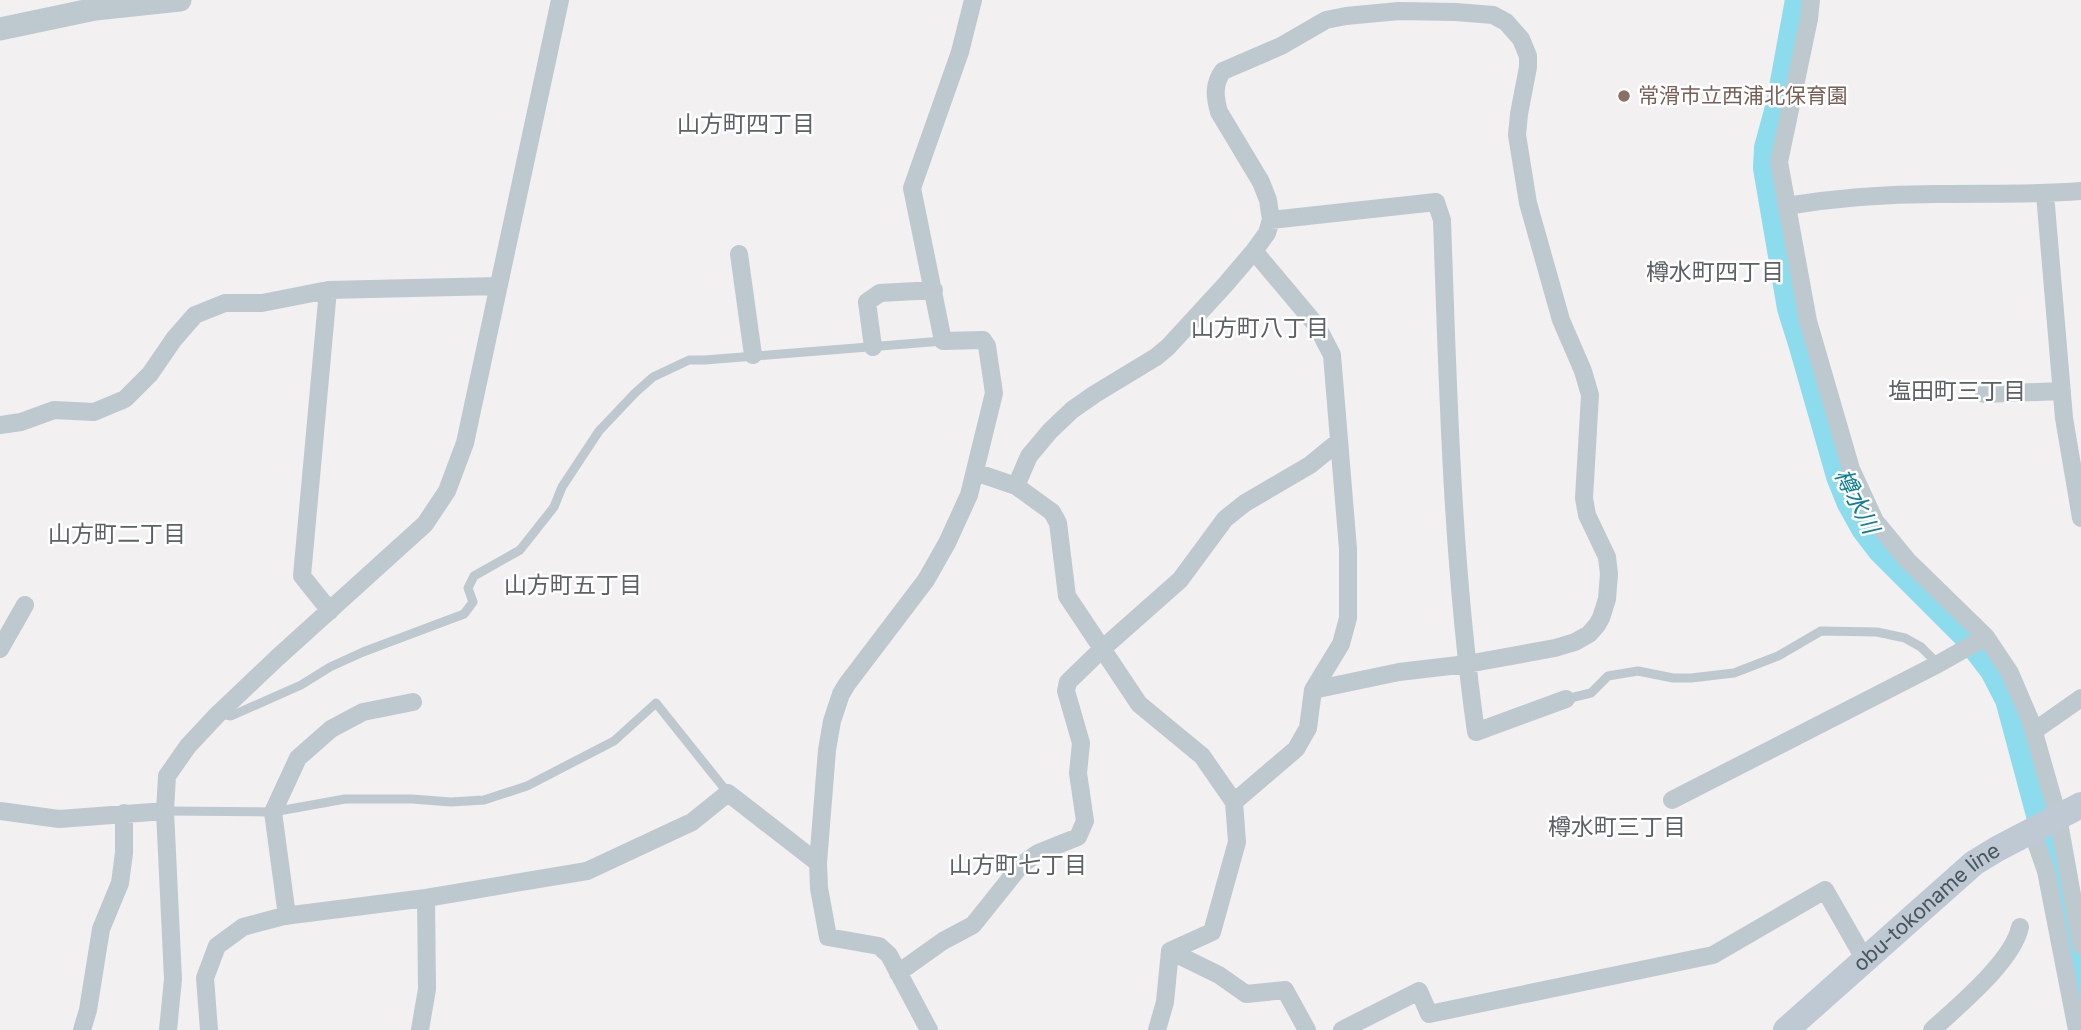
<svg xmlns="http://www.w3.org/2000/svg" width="2081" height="1030" font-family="Inter,'Noto Sans JP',sans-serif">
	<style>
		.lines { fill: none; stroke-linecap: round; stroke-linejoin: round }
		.river { stroke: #8cdced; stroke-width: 30 }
		.service { stroke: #bec8cf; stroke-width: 9 }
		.minor { stroke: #bec8cf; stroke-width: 18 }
		.tertiary { stroke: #bec8cf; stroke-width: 23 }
		.secondary { stroke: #bec9d4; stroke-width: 26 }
		.education-dot { fill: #8d6e63; stroke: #fff; stroke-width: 2.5 }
		.labels { text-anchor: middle; stroke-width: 5; stroke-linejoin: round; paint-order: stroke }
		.education-label { font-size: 21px; fill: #785e54; stroke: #fff; text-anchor: start }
		.street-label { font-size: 21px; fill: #48545e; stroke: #fff }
		.neighbourhood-label { font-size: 23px; fill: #5c6165; stroke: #fff }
		.water-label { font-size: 23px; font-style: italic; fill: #0d7e96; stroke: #fff }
	</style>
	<rect width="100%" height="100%" fill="#f2f0f0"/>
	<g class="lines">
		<path class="river" d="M1800 0 1781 104 1769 148 1768 168 1792 308 1803 343 1841 476 1852 503 1866 528 1882 549 1969 636 1995 670 2010 699 2052 856 2081 997"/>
		<path class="service" d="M1566 699 1591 693 1608 676 1638 671 1673 678H1691L1734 673 1778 656 1821 631 1877 632 1905 638 1921 647 1938 664
			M220 714 231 716 301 685 330 667 363 652 464 614 473 602 468 588 474 576 520 550 554 507 562 487 599 431 635 393 653 377 689 360H705L943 341
			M165 811 273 812 345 799H412L451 802 484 800 527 786 614 741 656 703 728 793"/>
		<path class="minor" d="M1811 0 1809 19 1779 162 1808 321 1851 469 1875 521 1908 561 1986 637 2010 673 2031 722 2058 817 2081 945
			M2045 194 2064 418 2081 518
			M1786 206C1835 198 1886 194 1936 194 1984 193 2033 195 2081 191
			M1271 220 1436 202 1442 220C1448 391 1452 562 1476 732L1566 699
			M739 254 753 355
			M328 290 302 576 330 611
			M873 347 867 302 880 293 934 290
			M1984 394 2062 391
			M0 425 21 422 54 410 94 412 125 399 150 374 174 339 195 315 225 303H262L328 290 498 286
			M975 472 1016 486 1052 512 1058 523 1067 596 1139 704 1202 756 1234 802 1237 842 1212 932 1170 951
			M1016 486 1029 456 1050 431 1072 410 1095 394 1156 357 1168 347 1225 285 1254 251 1267 233 1271 220 1268 200 1261 182 1219 112C1215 98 1213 84 1223 71L1281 46 1326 20 1346 16 1399 11 1456 12 1493 15 1506 22 1521 39 1528 56V67L1519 114 1517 135 1528 203 1561 320 1583 371 1590 395 1584 498 1587 515 1607 557 1609 574 1607 599 1601 618 1597 625 1589 634 1575 642 1555 648 1467 664 1399 672 1313 690
			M0 649 25 605
			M2034 731 2081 698
			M1672 800 1938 664 1986 637
			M1234 802 1296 749 1308 728 1313 690 1341 644 1348 618V549L1332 355 1317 326 1254 251
			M0 811 59 819 165 811
			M2032 831 2046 871 2077 1030
			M287 916 273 812 298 758 331 729 363 712 413 702
			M1170 951 1219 975 1246 994 1285 990 1307 1030
			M898 973 943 941 973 925 1021 865 1038 853 1078 837 1085 821 1078 773 1081 743 1066 691 1068 682 1102 649 1180 580 1225 519 1245 503 1310 465 1338 442
			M82 1030 88 1010 101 929 120 883 124 853V813
			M168 1030 173 979 165 811 167 776 188 746 218 714 277 658 425 524 447 491 465 443 560 0
			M209 1030 205 978 217 946 243 927 284 916 426 898 587 871 692 822 728 793 818 863
			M420 1030 427 989 426 898
			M929 1030 889 955 879 946 828 937 819 888 818 863 827 750 832 721 841 694 847 684 926 580 947 543 969 495 994 393 987 346 983 340 943 341 912 188 960 52 973 0
			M1157 1030 1165 1002 1170 951
			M1342 1030 1419 991 1429 1014 1713 955 1825 890 1865 960
			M1932 1030C1958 1006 2013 961 2020 927"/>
		<path class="tertiary" d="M0 29 95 9 180 0"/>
		<path class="secondary" id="s1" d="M1786 1030 1974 863 1997 849 2081 805"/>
	</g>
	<circle class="education-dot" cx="1624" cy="96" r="7"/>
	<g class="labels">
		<g class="education-label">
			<text x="1638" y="103">常滑市立西浦北保育園</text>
		</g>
		<g class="street-label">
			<text dy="7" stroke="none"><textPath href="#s1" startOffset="187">obu-tokoname line</textPath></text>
		</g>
		<g class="neighbourhood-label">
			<text x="746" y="132">山方町四丁目</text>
			<text x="1715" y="280">樽水町四丁目</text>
			<text x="1260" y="336">山方町八丁目</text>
			<text x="1957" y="399">塩田町三丁目</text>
			<text x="117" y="542">山方町二丁目</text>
			<text x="573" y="593">山方町五丁目</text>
			<text x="1617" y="835">樽水町三丁目</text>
			<text x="1018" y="873">山方町七丁目</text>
		</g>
		<g class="water-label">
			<text transform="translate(1857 501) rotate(63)" y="8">樽水川</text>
		</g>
	</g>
</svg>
